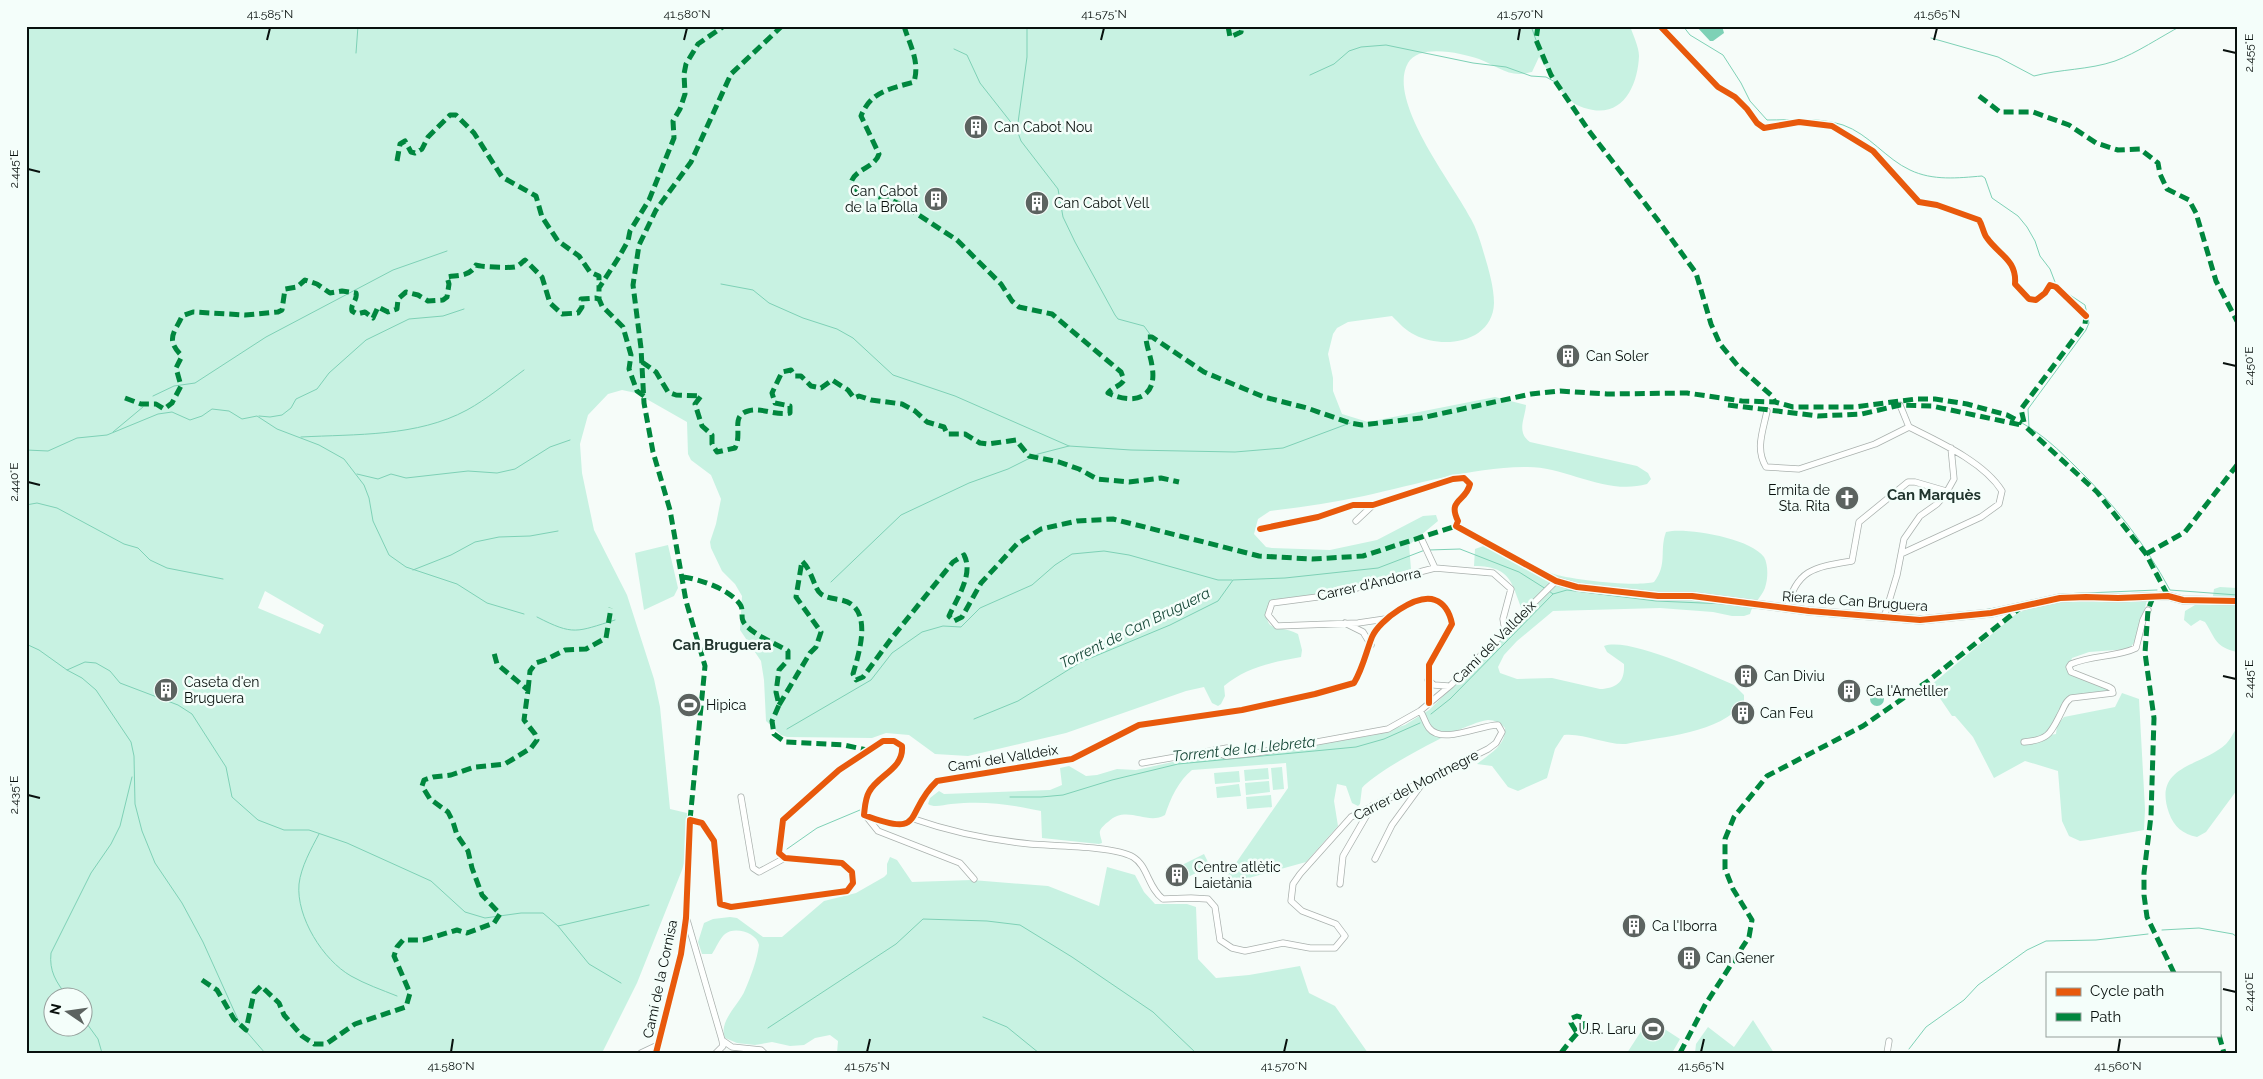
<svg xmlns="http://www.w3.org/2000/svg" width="2263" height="1079" font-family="Raleway,sans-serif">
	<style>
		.green { fill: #c8f2e2; fill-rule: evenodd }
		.water { fill: #7ed1b6 }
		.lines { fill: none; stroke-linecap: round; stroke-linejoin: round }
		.stream { stroke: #7ed1b6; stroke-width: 1 }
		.street-casing { stroke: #aab1ae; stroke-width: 7 }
		.secondary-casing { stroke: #aab1ae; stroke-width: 9 }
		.street { stroke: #fefffe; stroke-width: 5.5 }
		.secondary { stroke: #fefffe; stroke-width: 8 }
		.quiet { stroke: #00873e; stroke-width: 5; stroke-dasharray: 10 5; stroke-linecap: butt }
		.cycleway-casing { stroke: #f4fefa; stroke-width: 9 }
		.cycleway { stroke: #e8590c; stroke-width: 6 }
		.ticks { fill: none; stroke: #09110e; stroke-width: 2 }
		.labels { text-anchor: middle; stroke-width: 5; stroke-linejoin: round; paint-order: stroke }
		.poi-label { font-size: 14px; fill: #09110e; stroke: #f4fefa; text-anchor: start }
		.street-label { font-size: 14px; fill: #09110e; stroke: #f4fefa }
		.neighbourhood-label { font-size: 15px; font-weight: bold; fill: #21352e; stroke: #f4fefa }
		.water-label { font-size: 15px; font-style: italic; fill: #154636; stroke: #f4fefa }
		.neatline { fill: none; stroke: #09110e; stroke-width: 2 }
		.ticks-label { font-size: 12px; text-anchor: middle; fill: #09110e }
	</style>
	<rect width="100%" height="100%" fill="#f6fcf9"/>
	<path class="green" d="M26 26H1630C1633 35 1639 47 1639 56 1638 83 1625 115 1593 110 1587 109 1580 107 1575 104 1560 94 1549 72 1539 57L1532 72C1529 72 1525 74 1521 74 1507 75 1492 64 1479 59 1462 53 1419 43 1408 63 1386 101 1454 185 1471 219 1476 228 1479 237 1482 247 1487 264 1494 285 1494 303 1493 342 1444 350 1415 335 1406 331 1399 323 1392 316L1348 322 1337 328 1333 334 1328 354 1333 378V391L1342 414 1368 422 1495 397 1526 405C1525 419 1516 432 1530 442L1637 466 1648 473 1651 479 1647 484C1605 496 1564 465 1524 467 1469 468 1418 484 1364 496 1333 503 1301 507 1270 511L1258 519 1254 534 1266 547 1272 548 1330 550 1377 540 1423 516 1436 515 1438 521 1409 545 1411 569 1310 597 1270 602C1260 636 1279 623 1298 634L1302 650 1301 657C1273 662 1246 667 1224 686L1225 696 1221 704 1218 706 1212 703 1204 687 1186 691 1066 733 968 756 935 754 909 735 886 733 872 738 787 737 781 735 766 721 764 680 761 661 740 630 742 596 735 584 722 571 711 548 710 542 716 524 721 499 711 475 691 460 688 454 687 422 636 393 622 390 608 394 588 415 580 444 582 473 594 530 627 595 654 679 660 707 670 809 687 813 686 857 682 870 637 983 602 1053H26ZM265 591 324 625 320 634 258 608ZM52 996H82V1026H52Z
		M1672 531C1694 529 1751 539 1764 557 1768 564 1768 576 1766 584 1764 596 1753 602 1750 614L1744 616H1732L1713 612 1660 608 1553 611 1517 641 1504 655 1498 667 1500 673 1517 679 1552 678 1600 689C1617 688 1625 682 1624 664L1607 652 1604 646C1630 637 1707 674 1734 685L1744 695V702C1720 734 1663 736 1626 744 1605 745 1585 733 1564 735L1555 749 1547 778 1518 791 1508 787 1492 766 1477 764C1489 754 1506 746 1505 728 1500 723 1495 720 1488 720 1466 722 1375 771 1362 788L1360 804 1358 806 1352 803 1346 786 1337 784 1334 801 1338 826 1306 862 1220 886 1288 788 1286 763 1192 770C1179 780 1170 799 1165 815 1147 826 1127 804 1108 822 1105 824 1101 828 1100 831 1099 835 1102 839 1102 843L1099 844 1042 838 1041 811C1008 804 985 801 951 804 943 805 934 808 928 804L930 798 939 791 944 794 1050 790 1062 785 1060 768 1069 766 1086 776 1097 775 1117 769 1136 770 1177 761 1251 755 1338 741 1374 735 1405 725 1429 710 1525 616C1511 587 1515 566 1474 566L1475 549 1489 544 1496 546C1514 555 1532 565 1551 573 1569 580 1636 587 1654 582 1668 564 1659 551 1666 532Z
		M668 545 678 588 674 596 644 610 635 553Z
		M2220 587 2237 588V652C2215 647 2216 639 2205 622L2200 620 2191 626 2184 620 2185 611 2195 605 2212 603 2214 589Z
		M2147 600 2137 639 2129 649 2089 652 2072 658 2068 671 2112 689 2113 693 2071 698 2050 735 2056 734 2057 725 2064 717 2115 707 2122 693 2139 699 2145 809 2144 830 2089 840 2080 841 2069 836 2062 821 2058 771 2025 761 1994 778 1973 737 1955 716H1952L1931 685 2016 614C2055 595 2104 601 2147 600Z
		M2237 728V790L2206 832 2197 837C2183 834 2174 827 2169 813 2152 765 2201 767 2226 744 2230 740 2233 733 2237 728Z
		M1282 767 1284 789 1273 790 1271 768Z
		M1268 768 1269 779 1245 781 1244 770Z
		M1239 771 1240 782 1215 784 1214 773Z
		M1269 781 1270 792 1246 795 1245 783Z
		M1239 784 1241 796 1217 798 1216 787Z
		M1271 795 1272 807 1247 809 1246 797Z
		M1204 854 1210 866 1186 878 1180 866Z
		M890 857 897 860 912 882 972 880 1048 886 1099 906 1107 867 1135 875 1144 892 1155 904H1187L1196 907 1198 959 1216 978 1249 975 1300 966 1309 993 1335 1006 1368 1053H837L838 1041 830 1035 815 1038 804 1045 790 1046 772 1042 755 1045 737 1043 725 1038C718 1021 739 1005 745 990 751 976 757 960 759 945 757 933 735 926 725 934 720 938 716 948 712 954H702L698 942 704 923 713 919 730 917 737 918 763 937H782L824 901 856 893 884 877 887 874V864Z
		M1649 1019 1680 1039 1672 1053H1627Z
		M1753 1020 1774 1053H1695L1696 1044 1708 1027 1734 1047Z"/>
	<path class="water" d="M1696 26H1722L1724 33 1713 41H1710Z
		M1870 699a7 7 0 1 1 14 0a7 7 0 1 1-14 0Z"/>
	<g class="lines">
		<path class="stream" d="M1027 26V57L1017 130 1021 141 1058 189 1063 217 1075 242 1115 315 1118 319 1144 326 1152 337
			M1531 26 1536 40
			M1683 26 1690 35 1723 55 1741 83 1750 101 1767 120C1793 120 1818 117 1843 125 1869 134 1886 159 1910 170 1933 181 1958 178 1982 176L1985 178 1992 198 2018 216 2027 227 2035 241 2040 256 2050 269 2055 282 2064 291 2085 305 2089 323 2086 330 2028 409 2029 427
			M1931 38 1998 57 2034 76C2060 69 2089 70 2115 61 2137 53 2160 37 2181 26
			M954 49 967 55 980 83 1017 130
			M356 53 358 26
			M1310 75 1334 64 1349 51 1361 47 1386 45 1473 63 1506 67 1531 76 1546 77 1557 83
			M721 284 753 290 769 303 803 318 837 329 853 338 893 375 955 396 1069 446 1131 450 1235 452 1283 448 1350 423
			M153 396 174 386 195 383 266 337 393 270 447 251
			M259 416 270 417 282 415 291 408 296 399 317 389 329 373 366 340 409 319 443 316 464 309
			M2022 423C2042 434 2059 450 2075 466 2114 504 2144 542 2170 590L2237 595
			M113 432 143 407
			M301 437C356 434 417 437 467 410 487 399 505 384 524 370
			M26 450 48 451 77 438 107 435 158 414 172 412 190 420 202 416 212 409 229 411 242 419 257 416 277 429 319 445 344 459 364 485 369 498 373 521 389 555 406 567 457 584 487 603 524 614
			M357 474 378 479 391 474 406 478 468 471 497 473 515 469 550 447 570 440
			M26 505 37 503 57 508 124 544 138 548 150 560 167 568 223 579
			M1429 550 1460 549 1519 572 1546 589
			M413 570 451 555 475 542 499 537 530 536 558 531
			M831 582 901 515 969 483 1008 469 1038 454 1069 446
			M1549 591 1553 594 1567 590 1656 601 1726 604
			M2062 594 2157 590
			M2043 598 2058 595
			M1984 610 1995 608
			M1894 614 1925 616
			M537 617C574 636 576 632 615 620
			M26 644 39 650 67 670 85 662 96 663 110 671 120 683 178 705 192 714 226 767 232 797 258 820 284 830H309L347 843 431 881 465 912 485 918 521 913H543L558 926 649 905
			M67 670 82 678 96 690 131 742 134 756 135 804 142 831 155 863 182 903 203 942 240 1024 265 1053
			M1431 714 1450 699 1553 594
			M974 719 1018 701 1081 662 1170 625 1218 601 1233 580 1285 578 1378 568 1425 550
			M787 729 871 680 892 653 922 632 943 626 961 627 980 608 1032 585 1055 565 1072 554 1104 551 1129 555 1218 580H1232
			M1010 797H1041L1063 795 1112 780 1178 764 1356 747 1384 739 1420 723
			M319 834C311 849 301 867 299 884 296 917 323 960 351 976 365 984 382 990 397 996
			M787 849 817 828 860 810
			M558 926 589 964 621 983
			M2162 930 2199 928 2233 934 2237 937
			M67 996C56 982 49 971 51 953L91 873 111 844 120 826 132 777
			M82 1017 98 1039 102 1053
			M983 1017 1007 1027 1039 1053
			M768 1028 896 944 923 919 987 921 1020 925 1072 957 1153 1012 1196 1053
			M1909 1049 1926 1027 1964 1000 1978 985 2027 950 2046 941 2096 940 2148 934"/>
		<g class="street-casing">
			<path id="street" d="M1900 405 1909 427C1939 442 1984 462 2002 491L1999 504 1981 517 1903 553
				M1767 411C1763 431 1755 449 1766 467L1799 469 1875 444 1909 427
				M1356 521 1373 505
				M1421 538 1435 568
				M1787 609C1796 569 1815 567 1852 561L1859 522 1908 482H1915L1946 491
				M1884 618 1897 575 1904 539 1920 516 1937 504 1945 495 1954 479 1951 448
				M1385 619 1358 623 1277 626 1268 615 1272 603 1325 596 1435 568 1493 573 1511 589 1503 619 1505 631
				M1345 623 1363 632 1371 645
				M1428 680 1434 685 1448 686
				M2024 742C2050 740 2051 732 2062 711 2065 705 2065 702 2071 698L2113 693 2112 689 2109 687 2071 672 2069 667 2071 664C2092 655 2118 657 2136 648L2143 620 2148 610
				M1212 751 1226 756 1256 753 1388 729 1420 711 1451 685 1556 581 1456 526 1458 521C1447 499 1466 502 1470 484L1464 478 1453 479 1373 505H1353L1318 517 1260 529
				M1142 763 1227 748 1243 754
				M741 797 753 868 759 872 785 858
				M866 816 878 831 960 863 974 879
				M914 819C951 832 991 840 1030 844 1053 846 1115 846 1133 857 1148 866 1148 888 1163 899L1191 898 1208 899 1215 907 1220 940 1232 948 1245 951 1283 943 1310 948H1335L1345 936 1336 924 1302 911 1291 901 1293 884 1300 874 1351 817 1488 749 1496 743 1502 732 1498 725C1480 725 1442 745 1429 728 1425 723 1424 716 1420 711
				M1375 859 1392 825 1422 784
				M1340 884 1343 856 1372 806
				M687 920 722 1040 723 1046 716 1053
				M722 1040 732 1047 761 1050 764 1053
				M641 1053 658 1045
				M656 1053 681 954 686 918 690 820 702 823 714 841 720 904 731 907 847 891 853 883 852 872 842 863 785 858 779 853 783 820 839 770 883 741H894L902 746C904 769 878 775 869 792 865 799 865 807 864 815 927 839 903 813 937 781L1072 759 1139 725 1242 710 1315 694 1354 683C1363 668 1366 652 1372 637 1379 620 1417 593 1435 600 1446 604 1450 614 1452 624L1429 665V703
				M1887 1053 1889 1041"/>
		</g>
		<g class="secondary-casing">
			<path id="secondary" d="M1556 581 1577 587 1602 590 1658 596H1692L1809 611 1920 620 1991 613 2060 598 2086 597 2118 598 2168 596 2183 600 2237 601"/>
		</g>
		<use href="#street" class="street"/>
		<use href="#secondary" class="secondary"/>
		<path class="quiet" d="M904 26C910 46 920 61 914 82 890 89 871 91 861 116L879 154C875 168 854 169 851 183L853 188 861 192 893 201 908 208 957 240 1001 284 1012 301 1019 307 1052 314 1121 372 1124 380C1120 387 1112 387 1108 393 1133 405 1158 399 1152 366 1151 357 1147 348 1146 339L1147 337H1152L1204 372 1264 397 1307 408 1350 423 1362 425 1421 418 1531 394 1560 391 1607 394 1687 393 1742 401 1775 402 1793 407H1854L1916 399H1935L1967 404 2007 415 2022 423
			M1228 26 1230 37 1241 32 1242 26
			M1538 26 1536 40 1551 75 1589 131 1657 219 1696 273 1711 324 1720 344 1738 366 1772 396 1775 402
			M1979 96 2000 112H2033L2069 125 2096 143 2118 150 2140 149 2158 163 2160 174 2167 189 2189 200 2196 213 2216 281 2237 321
			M397 161 400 144 405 141 411 152 415 153 422 149 428 137 450 115H456L474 133 502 177 536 196 542 217 558 241 579 256 590 272 599 276V288
			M642 362 656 372 668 392 676 395 701 396 695 404 702 426 712 435V444L717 452 735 448C743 433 730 416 748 411 761 407 776 416 790 413V406L775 403 772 393 782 372 791 370 795 376H801L811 386 821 388 832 380 848 390 854 398 859 396 871 400 902 404 915 411 927 422 944 427 947 434H965L980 443 988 444 1016 440 1029 456 1059 462 1079 469 1097 479 1129 482 1161 478 1179 482
			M644 396 637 391 629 369 631 355 623 327 602 306 599 299V288L619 257 628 241 630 231 649 200 674 138 673 121 680 109 685 94 684 74 686 64 698 44 724 26
			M125 398 141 404H156L164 409 172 403 181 386 176 368 181 358 180 354C165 338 176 331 182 316L193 312 245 315 278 312 282 310 285 289 297 287 305 280 317 284 330 293 342 291 356 293C358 300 350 304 352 311L357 314 365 312 373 318 378 307 388 312 397 309 398 299 406 292 418 295 428 301 443 300 447 297 449 284 447 277C457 275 470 277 476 265 480 267 509 268 515 267 519 266 522 262 525 260L542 277 550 303 562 314 578 313 582 307 581 299 595 298 599 299
			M1728 405 1818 416 1862 414 1900 405 1932 406 2021 425
			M2024 422 2021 409 2085 324 2086 316 2082 313
			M2027 428 2097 492 2146 554 2168 596
			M2146 554 2185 532 2237 465
			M683 577C700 579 732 590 741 606 743 610 741 617 743 621 750 634 775 643 788 651V660L779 670 776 692 779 705 772 721 774 734 785 742 844 745 867 750
			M2153 597 2148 610 2145 653 2154 718 2151 816 2144 873V895L2147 917 2174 973
			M528 690 530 671 536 663 545 660 565 650 586 649 606 638 611 608
			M779 705 810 653 816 647 821 632 796 597 802 561C813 572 814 589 821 594 829 600 843 598 851 604 871 618 858 656 853 674L856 680 863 677 891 639 953 562 964 555C974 574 957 598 949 616L954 621 962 617 981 583 1017 544 1041 529 1077 521 1113 519 1259 556 1312 559 1363 556 1456 526
			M690 820 705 666 686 601 670 510 653 452 644 403 641 348 633 285 639 245 656 210 691 162 731 74 782 26
			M202 980 217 990 234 1019 246 1030 254 993 261 986 279 1003 284 1015 302 1036 314 1044H326L355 1024 406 1007 410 993 394 956 397 947 403 940H423L457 930 467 933 494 923 500 914 482 895 472 868 468 851 457 835 453 822 448 812 430 799 422 786 424 780 433 777 451 775 475 767 505 764 531 748 537 740 535 734 524 720 528 690 497 664 493 649
			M2219 1035 2224 1053
			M1561 1053C1568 1043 1577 1034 1584 1025L1583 1018 1577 1016 1572 1018 1571 1023 1577 1033
			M1680 1053 1705 1005 1749 937 1752 920 1733 889 1725 869V839L1734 817 1767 776 1863 726 1928 681 2019 609"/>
		<g class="cycleway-casing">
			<path id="cycleway" d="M1660 26 1718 87 1735 97 1747 109 1757 123 1764 128 1799 122 1832 126 1873 151 1919 202 1937 205 1979 220C1983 226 1983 233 1987 238 1999 255 2017 260 2015 284L2029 299 2036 300 2045 293 2050 285 2056 287 2086 316
				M1260 529 1318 517 1353 505H1373L1453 479 1464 478 1470 484C1466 502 1447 499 1458 521L1456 526 1556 581 1577 587 1658 596H1692L1809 611 1920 620 1991 613 2060 598 2086 597 2118 598 2168 596 2183 600 2237 601
				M656 1053 681 954 686 918 690 820 702 823 714 841 720 904 731 907 847 891 853 883 852 872 842 863 785 858 779 853 783 820 839 770 883 741H894L902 746C904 769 878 775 869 792 865 799 865 807 864 815 927 839 903 813 937 781L1072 759 1139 725 1242 710 1315 694 1354 683C1363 668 1366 652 1372 637 1379 620 1417 593 1435 600 1446 604 1450 614 1452 624L1429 665V703"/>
		</g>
		<use href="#cycleway" class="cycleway"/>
	</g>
	<path class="ticks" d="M267 40 270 28M684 40 687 28M1101 40 1104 28M1518 40 1520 28M1934 40 1937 28M2223 50 2236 53M28 169 40 172M2223 363 2236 366M28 482 40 485M2223 676 2236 679M28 795 40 798M2223 989 2236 992M451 1052 453 1039M867 1052 870 1039M1284 1052 1287 1039M1701 1052 1704 1039M2118 1052 2120 1039"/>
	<defs>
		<g id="building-disc" transform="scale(1.25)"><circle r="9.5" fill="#5c6360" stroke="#f4fefa"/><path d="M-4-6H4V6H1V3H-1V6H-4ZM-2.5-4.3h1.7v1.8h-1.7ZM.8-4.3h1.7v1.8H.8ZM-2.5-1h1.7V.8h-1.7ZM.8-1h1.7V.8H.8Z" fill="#fff"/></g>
		<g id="church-disc" transform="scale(1.25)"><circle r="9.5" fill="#5c6360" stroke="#f4fefa"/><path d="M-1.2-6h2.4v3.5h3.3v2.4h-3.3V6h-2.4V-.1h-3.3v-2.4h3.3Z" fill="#fff"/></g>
		<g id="stadium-disc" transform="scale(1.25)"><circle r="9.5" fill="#5c6360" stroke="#f4fefa"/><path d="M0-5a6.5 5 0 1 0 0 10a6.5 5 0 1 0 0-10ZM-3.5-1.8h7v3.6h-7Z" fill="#fff"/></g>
	</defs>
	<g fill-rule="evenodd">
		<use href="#building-disc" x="976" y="127"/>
		<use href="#building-disc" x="936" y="199"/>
		<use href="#building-disc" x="1037" y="203"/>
		<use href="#building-disc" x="1568" y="356"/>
		<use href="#church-disc" x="1847" y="498"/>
		<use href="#building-disc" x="1746" y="676"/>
		<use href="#building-disc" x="166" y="690"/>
		<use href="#building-disc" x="1849" y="691"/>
		<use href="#stadium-disc" x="689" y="705"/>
		<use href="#building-disc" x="1743" y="713"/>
		<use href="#building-disc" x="1177" y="875"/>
		<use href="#building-disc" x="1634" y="926"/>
		<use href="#building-disc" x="1689" y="958"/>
		<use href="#stadium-disc" x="1653" y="1029"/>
	</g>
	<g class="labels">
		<g class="poi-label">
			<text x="994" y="132">Can Cabot Nou</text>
			<text x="918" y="196" text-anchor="end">Can Cabot<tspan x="918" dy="16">de la Brolla</tspan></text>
			<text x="1054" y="208">Can Cabot Vell</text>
			<text x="1586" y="361">Can Soler</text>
			<text x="1830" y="495" text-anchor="end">Ermita de<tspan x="1830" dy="16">Sta. Rita</tspan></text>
			<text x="1764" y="681">Can Diviu</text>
			<text x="184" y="687">Caseta d'en<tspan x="184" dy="16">Bruguera</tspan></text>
			<text x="1866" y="696">Ca l'Ametller</text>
			<text x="706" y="710">Hipica</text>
			<text x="1760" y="718">Can Feu</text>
			<text x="1194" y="872">Centre atlètic<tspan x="1194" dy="16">Laietània</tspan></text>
			<text x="1652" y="931">Ca l'Iborra</text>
			<text x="1706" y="963">Can Gener</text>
			<text x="1636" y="1034" text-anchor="end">U.R. Laru</text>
		</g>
		<g class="street-label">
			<text transform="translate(1369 584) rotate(-13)" y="5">Carrer d'Andorra</text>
			<text transform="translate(1855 601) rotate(4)" y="5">Riera de Can Bruguera</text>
			<text transform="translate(1494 642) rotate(-45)" y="5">Camí del Valldeix</text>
			<text transform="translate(1003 758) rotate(-9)" y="5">Camí del Valldeix</text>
			<text transform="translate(1416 785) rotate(-27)" y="5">Carrer del Montnegre</text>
			<text transform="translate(660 979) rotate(-78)" y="5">Camí de la Cornisa</text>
		</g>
		<g class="neighbourhood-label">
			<text x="1934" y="500">Can Marquès</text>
			<text x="722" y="650">Can Bruguera</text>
		</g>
		<g class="water-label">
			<text transform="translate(1135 628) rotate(-26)" y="5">Torrent de Can Bruguera</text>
			<text transform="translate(1244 749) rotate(-6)" y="5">Torrent de la Llebreta</text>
		</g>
	</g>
	<rect width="2263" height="1079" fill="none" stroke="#f4fefa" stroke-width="55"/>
	<rect x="2046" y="972" width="175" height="65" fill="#f4fefa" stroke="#969f9c"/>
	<rect x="2056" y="988" width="25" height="8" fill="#e8590c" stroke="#969f9c"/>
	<text x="2090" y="996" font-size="15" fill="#09110e">Cycle path</text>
	<rect x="2056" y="1013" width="25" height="8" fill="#00873e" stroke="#969f9c"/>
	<text x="2090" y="1022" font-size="15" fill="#09110e">Path</text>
	<g transform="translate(68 1012) rotate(283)"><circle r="24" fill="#f4fefa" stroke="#969f9c"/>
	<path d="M0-4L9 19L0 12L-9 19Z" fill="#5c6360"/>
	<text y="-8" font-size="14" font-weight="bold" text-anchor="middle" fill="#09110e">N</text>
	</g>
	<rect x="28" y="28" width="2208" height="1024" class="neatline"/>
	<g class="ticks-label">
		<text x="270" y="18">41.585°N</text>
		<text x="687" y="18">41.580°N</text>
		<text x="1104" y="18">41.575°N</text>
		<text x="1520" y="18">41.570°N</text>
		<text x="1937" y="18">41.565°N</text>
		<text transform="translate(2249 53) rotate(-90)" y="4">2.455°E</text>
		<text transform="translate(14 169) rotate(-90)" y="4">2.445°E</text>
		<text transform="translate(2249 366) rotate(-90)" y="4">2.450°E</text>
		<text transform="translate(14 482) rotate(-90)" y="4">2.440°E</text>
		<text transform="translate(2249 679) rotate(-90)" y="4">2.445°E</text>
		<text transform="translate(14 795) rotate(-90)" y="4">2.435°E</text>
		<text transform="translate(2249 992) rotate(-90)" y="4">2.440°E</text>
		<text x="451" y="1070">41.580°N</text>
		<text x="867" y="1070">41.575°N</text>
		<text x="1284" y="1070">41.570°N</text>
		<text x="1701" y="1070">41.565°N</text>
		<text x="2118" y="1070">41.560°N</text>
	</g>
</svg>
